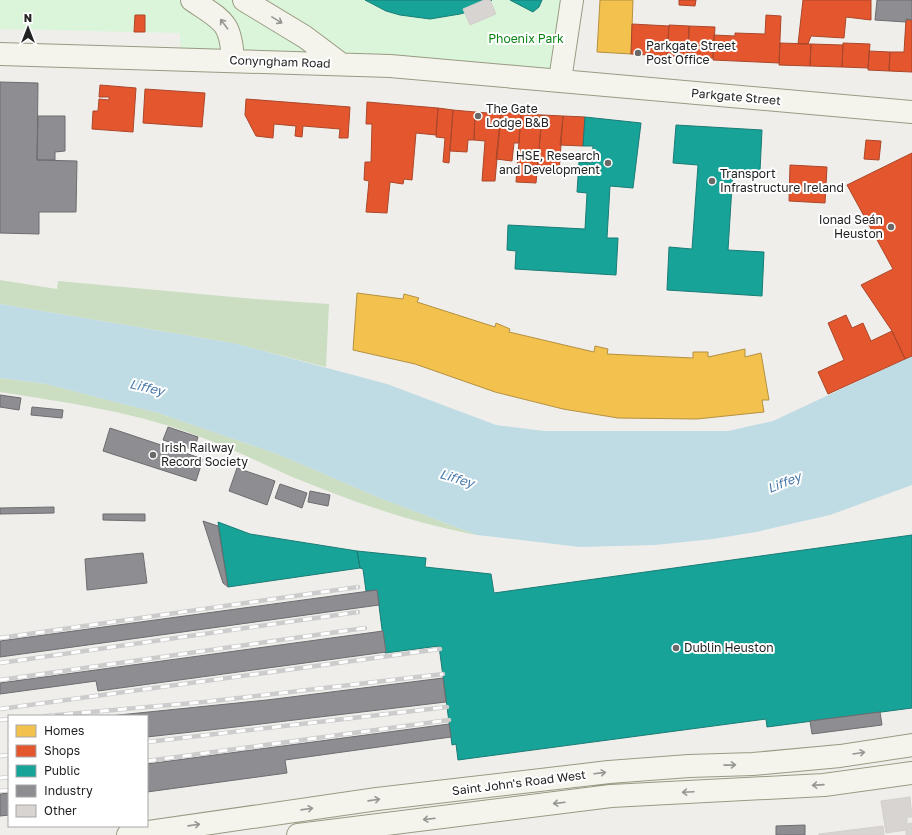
<svg xmlns="http://www.w3.org/2000/svg" width="912" height="835" font-family="'Golos Text',sans-serif">
	<style>
		.forest { fill: #cbdec1 }
		.park { fill: #daf5da }
		.water { fill: #bfdbe3 }
		.homes { fill: #f2c14e; stroke: #b49141 }
		.shops { fill: #e4572e; stroke: #aa472a }
		.public { fill: #17a398; stroke: #1a7c75 }
		.industry { fill: #8d8d92; stroke: #6d6d70 }
		.building { fill: #d7d4d2; stroke: #d3d0cc }
		.lines { fill: none; stroke-linecap: round; stroke-linejoin: round }
		.secondary-casing { stroke: #999a82; stroke-width: 24 }
		.secondary { stroke: #f4f4ed; stroke-width: 22 }
		.rail-casing { stroke: #ccc; stroke-width: 4.5 }
		.rail { stroke: #fff; stroke-width: 3; stroke-dasharray: 9; stroke-linecap: butt }
		.oneway { stroke: #969692 }
		.poi-dot { fill: #6a6968; stroke: #fff; stroke-width: 1.5 }
		.labels { text-anchor: middle; stroke-width: 4; stroke-linejoin: round; paint-order: stroke }
		.park-label { font-size: 12px; fill: #0c8416; stroke: #fff }
		.poi-label { font-size: 12px; fill: #222; stroke: #fff; text-anchor: start }
		.street-label { font-size: 12px; fill: #222; stroke: #fff }
		.water-label { font-size: 13px; font-style: italic; fill: #4a7aab; stroke: #fff }
	</style>
	<rect width="100%" height="100%" fill="#f0eeeb"/>
	<path class="forest" d="M0 280 57 289 58 281 255 299 329 304 326 367 233 343 0 304Z
		M0 378 46 384 158 413 280 455 377 497 477 535C412 523 350 501 290 476 261 463 233 449 203 438 138 412 69 403 0 392Z"/>
	<path class="park" d="M0 0H572L560 80 181 59 180 33 0 29Z"/>
	<path class="water" d="M0 304 233 343 387 384 496 425 544 431H728L773 421 912 356V485L830 515 756 532 713 539 655 545 580 547 477 535 377 497 280 455 158 413 46 384 0 378Z"/>
	<path class="homes" d="M600 0H633L631 54 597 52Z
		M357 293 403 299 404 294 419 298 417 302 495 327 496 323 510 329 509 332 594 352 595 346 608 349 607 354 693 358V352H708V357L745 349V357L761 353 769 400H762L764 412 697 419 618 418 563 409 495 392 415 364 353 350Z"/>
	<path class="shops" d="M679 0H696L695 6 679 5Z
		M803 0H871V20L846 17 844 38 811 36 808 44H798Z
		M135 15H145V32H134Z
		M766 15 781 16 779 63 713 60 714 35 735 36V33L765 34Z
		M906 19 912 20V72L889 71 890 52H904Z
		M632 24 669 26 667 56 631 54Z
		M669 25 689 26 688 57 667 56Z
		M689 26 715 27 713 58 688 57Z
		M780 43 811 44 810 66 779 65Z
		M843 43 870 44 868 68 842 67Z
		M811 44 843 45 842 67 810 66Z
		M869 51 890 52 889 71 868 70Z
		M100 85 136 88 133 132 92 129 93 111H98L99 99 109 100V97H99Z
		M145 89 205 93 202 127 143 123Z
		M246 99 350 107 348 138H339L340 129 303 126 302 137 295 136 296 126 274 124 273 138 256 136 245 115Z
		M367 102 438 108 436 135 416 133 412 180 404 179 403 184 390 182 387 213 366 212 369 181 364 180 365 162H371L372 124H366Z
		M438 108 453 110 449 163 443 162 445 138 436 137Z
		M453 110 475 112 474 140H468L467 152 450 151Z
		M475 112 501 114 495 181H482L485 141 474 140Z
		M501 112 521 114 519 143H514L512 161 496 159Z
		M521 114 542 115 536 183 516 182Z
		M542 115 563 116 559 173 537 172Z
		M563 116 585 117 583 146 560 145Z
		M866 140 881 141 879 160 864 159Z
		M912 153V356L905 359 892 331 861 285 893 269 847 185Z
		M790 165 827 167 825 203 789 201Z
		M846 315 852 328 863 323 871 341 892 331 905 359 828 394 818 372 844 360 828 323Z"/>
	<path class="public" d="M365 0H492L474 10 460 14 430 19 400 15 386 11Z
		M510 0H542L539 7 533 12Z
		M585 117 641 123 633 188 610 186 607 238H618L616 275 515 269 516 251 507 250 508 225 585 229 587 193 577 192 579 162 592 163 593 146H583Z
		M676 125 762 130 760 171 733 170 728 250 764 252 762 296 667 290 669 247 692 249 698 165 673 163Z
		M218 522 250 534 357 551 360 568 228 587Z
		M912 535V708L767 727 766 719 458 760 456 744 452 745 439 646 385 653 377 590 366 591 363 569 360 568 357 551 426 558 425 567 491 574 494 593Z"/>
	<path class="industry" d="M877 0H912V20L906 19V22L875 20Z
		M0 82 38 83 37 160 77 161 76 212H39V234L0 233Z
		M38 116H65V151L55 152V160H37Z
		M0 395 21 398 19 410 0 407Z
		M32 407 63 410 62 418 31 415Z
		M168 427 198 437 194 450 163 440Z
		M110 428 203 459 196 481 103 451Z
		M237 468 275 481 267 505 229 491Z
		M280 484 307 493 302 508 275 498Z
		M310 491 330 495 328 506 308 502Z
		M54 507V513L0 514V508Z
		M103 514H145V521L103 520Z
		M203 521 218 526 228 587 223 583Z
		M143 553 147 583 87 590 85 559Z
		M377 590 379 605 0 657V641Z
		M383 631 386 652 98 691 96 681 0 694V683Z
		M443 678 446 702 227 728 147 737V716H109L267 700Z
		M880 712 882 725 812 734 810 721Z
		M449 724 451 737 285 760 287 773 147 792V764Z
		M9 793V815L0 816V794Z
		M805 825V835H776V826Z"/>
	<path class="building" d="M490 0 496 14 470 25 463 9 484 0Z
		M910 797 912 817H907V824L912 823V835H906V830L886 833 881 801Z
		M883 826 884 835H819V834Z"/>
	<g class="lines">
		<g class="secondary-casing">
			<path id="secondary" d="M192 0C223 21 231 21 233 61
				M244 0 305 37 341 64
				M0 54 390 66 912 112
				M560 80 572 0
				M128 835 377 799 609 772 689 766 753 764 840 756 912 745
				M298 835 611 796 824 785 912 773"/>
		</g>
		<use href="#secondary" class="secondary"/>
		<g class="rail-casing">
			<path id="rail" d="M0 638 358 587
				M0 663 358 612
				M0 680 365 628
				M0 709 440 649
				M46 716 204 702 443 674
				M0 720 9 719
				M147 742 447 707
				M0 756 9 755
				M147 761 449 720
				M0 778 9 777
				M0 791 9 790"/>
		</g>
		<use href="#rail" class="rail"/>
	</g>
	<defs><path id="oneway-shaft" d="M-6 0H5M1.5-3L5.5 0L1.5 3" fill="none" stroke-width="1.6" stroke-linecap="round" stroke-linejoin="round"/></defs>
	<g class="oneway">
		<use href="#oneway-shaft" transform="translate(277 20) rotate(31)"/>
		<use href="#oneway-shaft" transform="translate(224 24) rotate(-127)"/>
		<use href="#oneway-shaft" transform="translate(859 753) rotate(-9)"/>
		<use href="#oneway-shaft" transform="translate(730 765) rotate(-1)"/>
		<use href="#oneway-shaft" transform="translate(600 773) rotate(-7)"/>
		<use href="#oneway-shaft" transform="translate(818 785) rotate(176)"/>
		<use href="#oneway-shaft" transform="translate(688 792) rotate(177)"/>
		<use href="#oneway-shaft" transform="translate(374 800) rotate(-8)"/>
		<use href="#oneway-shaft" transform="translate(559 803) rotate(173)"/>
		<use href="#oneway-shaft" transform="translate(307 809) rotate(-8)"/>
		<use href="#oneway-shaft" transform="translate(429 819) rotate(173)"/>
		<use href="#oneway-shaft" transform="translate(194 825) rotate(-8)"/>
	</g>
	<g class="poi-dot">
		<circle cx="638" cy="53" r="4"/>
		<circle cx="478" cy="116" r="4"/>
		<circle cx="608" cy="163" r="4"/>
		<circle cx="712" cy="181" r="4"/>
		<circle cx="891" cy="227" r="4"/>
		<circle cx="153" cy="455" r="4"/>
		<circle cx="676" cy="648" r="4"/>
	</g>
	<g class="labels">
		<g class="park-label">
			<text x="526" y="43">Phoenix Park</text>
		</g>
		<g class="poi-label">
			<text x="646" y="50">Parkgate Street<tspan x="646" dy="14">Post Office</tspan></text>
			<text x="486" y="113">The Gate<tspan x="486" dy="14">Lodge B&amp;B</tspan></text>
			<text x="600" y="160" text-anchor="end">HSE, Research<tspan x="600" dy="14">and Development</tspan></text>
			<text x="720" y="178">Transport<tspan x="720" dy="14">Infrastructure Ireland</tspan></text>
			<text x="883" y="224" text-anchor="end">Ionad Seán<tspan x="883" dy="14">Heuston</tspan></text>
			<text x="161" y="452">Irish Railway<tspan x="161" dy="14">Record Society</tspan></text>
			<text x="684" y="652">Dublin Heuston</text>
		</g>
		<g class="street-label">
			<text transform="translate(280 62) rotate(2)" y="4">Conyngham Road</text>
			<text transform="translate(736 97) rotate(5)" y="4">Parkgate Street</text>
			<text transform="translate(519 783) rotate(-7)" y="4">Saint John's Road West</text>
		</g>
		<g class="water-label">
			<text transform="translate(147 387) rotate(13)" y="5">Liffey</text>
			<text transform="translate(457 478) rotate(17)" y="5">Liffey</text>
			<text transform="translate(784 482) rotate(-22)" y="5">Liffey</text>
		</g>
	</g>
	<rect x="8" y="715" width="140" height="112" fill="#ffffff" stroke="#a7a7a7"/>
	<rect x="16" y="725" width="20" height="12" fill="#f2c14e" stroke="#a7a7a7"/>
	<text x="44" y="735" font-size="12" fill="#222222">Homes</text>
	<rect x="16" y="745" width="20" height="12" fill="#e4572e" stroke="#a7a7a7"/>
	<text x="44" y="755" font-size="12" fill="#222222">Shops</text>
	<rect x="16" y="765" width="20" height="12" fill="#17a398" stroke="#a7a7a7"/>
	<text x="44" y="775" font-size="12" fill="#222222">Public</text>
	<rect x="16" y="785" width="20" height="12" fill="#8d8d92" stroke="#a7a7a7"/>
	<text x="44" y="795" font-size="12" fill="#222222">Industry</text>
	<rect x="16" y="805" width="20" height="12" fill="#d7d4d2" stroke="#a7a7a7"/>
	<text x="44" y="815" font-size="12" fill="#222222">Other</text>
	<g transform="translate(28 28)" stroke="#ffffff" stroke-width="3" paint-order="stroke">
	<path d="M0-3L7 15L0 10L-7 15Z" fill="#222222"/>
	<text y="-6" font-size="11" font-weight="bold" text-anchor="middle" fill="#222222">N</text>
	</g>
</svg>
